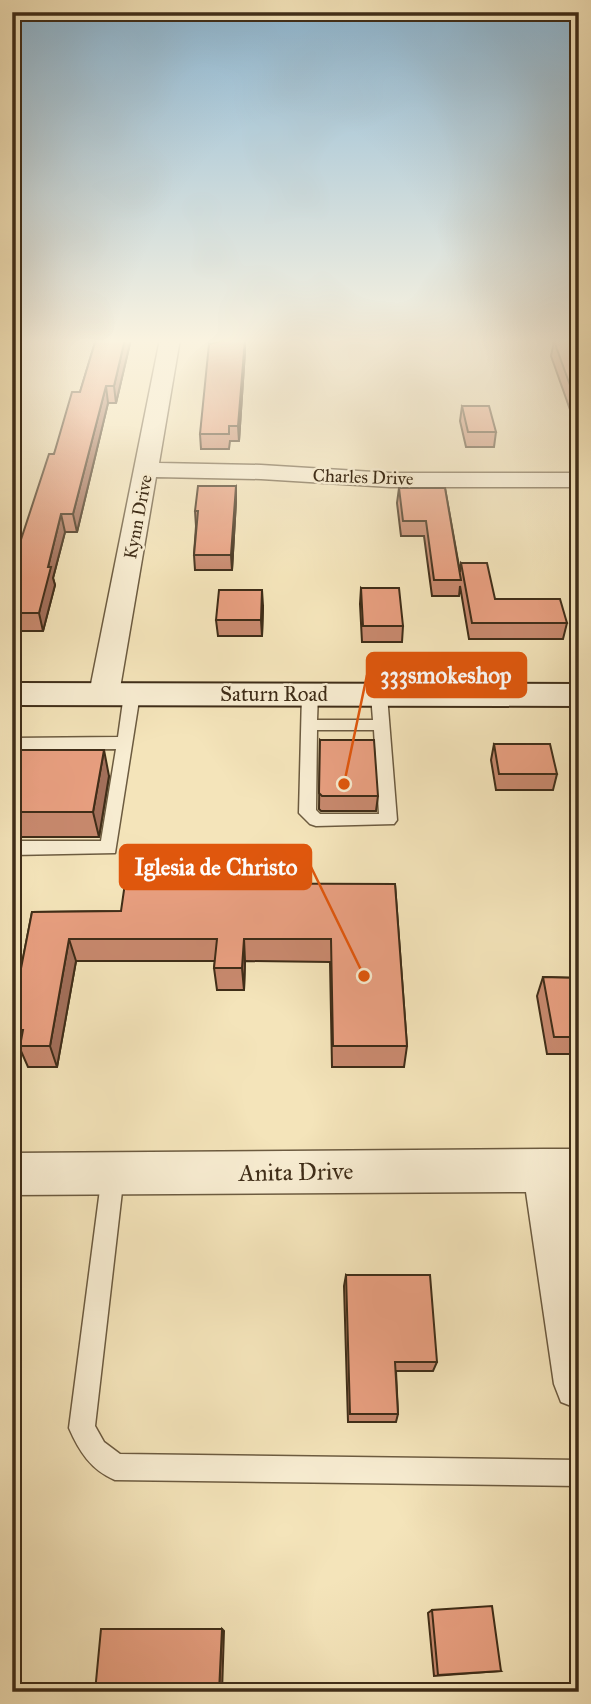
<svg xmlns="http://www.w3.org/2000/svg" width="591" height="1704" font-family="'IM FELL Great Primer',serif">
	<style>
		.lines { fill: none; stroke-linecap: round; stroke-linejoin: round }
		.lane-casing { stroke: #6c5b40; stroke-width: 3 }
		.street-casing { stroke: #6c5b40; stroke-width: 3 }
		.secondary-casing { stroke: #3f2d18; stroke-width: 4 }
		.lane { fill: #f8edd2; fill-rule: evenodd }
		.street { fill: #f8edd2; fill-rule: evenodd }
		.secondary { fill: #f8edd2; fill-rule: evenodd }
		.wall { fill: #c8896e; stroke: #3f2d18; stroke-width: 2 }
		.shaded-wall { fill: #a26f5a; stroke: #3f2d18; stroke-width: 2 }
		.building { fill: #e89f80; stroke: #3f2d18; stroke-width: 2 }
		.labels { text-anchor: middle; stroke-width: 5; stroke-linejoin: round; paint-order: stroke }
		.far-street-label { font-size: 18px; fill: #3f2d18; stroke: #f8edd2 }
		.street-label { font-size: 21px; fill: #3f2d18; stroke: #f8edd2 }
		.near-street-label { font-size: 24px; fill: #3f2d18; stroke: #f8edd2 }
		.leader { fill: none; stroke: #e0570d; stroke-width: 2.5 }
		.callout-dot { fill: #e0570d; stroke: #f8edd2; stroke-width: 2.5 }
		.callout { fill: #e0570d; stroke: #e0570d; stroke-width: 2.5 }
		.callout-label { font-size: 23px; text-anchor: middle; font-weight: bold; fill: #fff }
	</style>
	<rect width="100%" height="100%" fill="#f4e4ba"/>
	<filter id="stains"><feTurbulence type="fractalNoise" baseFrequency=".00286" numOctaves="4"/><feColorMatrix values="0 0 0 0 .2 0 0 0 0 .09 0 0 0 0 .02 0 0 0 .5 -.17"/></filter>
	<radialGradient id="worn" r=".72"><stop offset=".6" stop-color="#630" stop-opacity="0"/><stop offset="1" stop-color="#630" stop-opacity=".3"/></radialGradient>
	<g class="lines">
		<g class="lane-casing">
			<path id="lane" d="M132 689 140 694 115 853 12 855V841H101L116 749 12 750V738L118 737 124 694Z
				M310 689 318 694 317 720H373L371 695 379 690 387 695 397 820 394 824 316 826 310 824 299 813 302 694ZM317 730H374L379 814H320L316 810Z
				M113 1163 121 1166 124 1174 95 1426 104 1442 120 1454 579 1460V1486L115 1480C91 1470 79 1451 69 1428L102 1174 105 1166Z"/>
		</g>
		<g class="street-casing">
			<path id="street" d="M160 339H180L159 463 261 465 390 473H579V487H390L261 479 156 477 119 694 115 701 104 704 93 701 89 694Z
				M544 1149H579V1191H571L579 1238V1409L561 1402 554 1384 526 1192 12 1195V1153Z"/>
		</g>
		<g class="secondary-casing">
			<path id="secondary" d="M12 683 579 684V706L12 705Z"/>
		</g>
		<use href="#lane" class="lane"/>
		<use href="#street" class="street"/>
		<use href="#secondary" class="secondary"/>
	</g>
	<path class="wall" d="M96 339H131L116 403H108L77 532H65L53 578 55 585 43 631H12V567L54 454 80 392Z
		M245 339V351L239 441H230L229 449H201L200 434Z
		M579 340V435L551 356 554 341 578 342Z
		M462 406 496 432 494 447H466L460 421Z
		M236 486V501L232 570H195L194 555 196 526 195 511Z
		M399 488H445L460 572 461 563 495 599 567 623 563 639H469L460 586 459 596H432L424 536H401L397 503Z
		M361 588 403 626 402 642H362L360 604Z
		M263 606 262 636H218L216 620Z
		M320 740 378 796 376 811H321L319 809Z
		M494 744 557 774 553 790H496L491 760Z
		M12 750 109 776 99 837H12Z
		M395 884 407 1046 404 1067H332L330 962 245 961 244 990H217L214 968 215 961H76L57 1067H28L21 1051H12V994H16L32 912 121 911Z
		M543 977 579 978V1054H547L537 996Z
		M346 1275 437 1362 433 1371H396L398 1414 396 1422H348L344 1286Z
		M432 1610 501 1671 434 1676 428 1613Z"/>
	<path class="shaded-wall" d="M125 339H131L116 403 114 386Z
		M245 339V351L239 441 238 426Z
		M106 386 108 403 77 532 73 514Z
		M236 486V501L232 570 231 555Z
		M61 514 65 532 53 578 55 585 43 631 39 613 48 567Z
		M262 590 263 606 262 636 261 620Z
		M104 750 109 776 99 837 93 812Z
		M69 939 76 961 57 1067 50 1046Z
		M244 939 245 961 244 990 242 968Z
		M222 1629 224 1631 222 1692H219Z"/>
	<path class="building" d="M96 339H125L114 386H106L73 514H61L48 567H51L39 613H12V567L49 454H54L72 392H80Z
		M232 339H245L238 426H229V434H200L209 344Z
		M579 340V410L554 341 578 342Z
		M462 406H489L496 432H468Z
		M198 486H236L231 555H194L198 511H195Z
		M399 488H445L461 580H434L426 521H403Z
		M461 563H487L495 599H560L567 623H472Z
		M361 588H399L403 626H363Z
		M219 590H262L261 620H216Z
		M320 740H374L378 796H322L319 793Z
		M494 744H550L557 774H499Z
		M12 750H104L93 812H12Z
		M125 883 395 884 407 1046H333L331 939H244L242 968H214L217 939H69L50 1046H20L23 1030H12V994H16L32 912 121 911Z
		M543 977 579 978V1037H554Z
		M346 1275H430L437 1362H395L398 1414H350Z
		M492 1606 501 1671 438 1675 432 1610Z
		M101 1629H222L219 1692H95Z"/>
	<linearGradient id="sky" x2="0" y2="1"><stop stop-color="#8bb7d5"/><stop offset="0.59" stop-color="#faf3e0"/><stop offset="1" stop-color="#faf3e0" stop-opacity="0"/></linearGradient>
	<rect width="591" height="578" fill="url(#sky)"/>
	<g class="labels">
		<g class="far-street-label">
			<text transform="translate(363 477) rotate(2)" y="6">Charles Drive</text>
			<text transform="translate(138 517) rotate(-79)" y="6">Kynn Drive</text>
		</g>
		<g class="street-label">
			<text x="274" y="701">Saturn Road</text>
		</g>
		<g class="near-street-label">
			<text transform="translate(296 1172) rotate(-1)" y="8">Anita Drive</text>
		</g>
	</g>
	<path class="leader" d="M344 784L367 675M364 976L311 867"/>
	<g class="callout-dot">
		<circle cx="344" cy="784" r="7"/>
		<circle cx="364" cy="976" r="7"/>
	</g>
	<g class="callout">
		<rect x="367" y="653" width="159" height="44" rx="7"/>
		<rect x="120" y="845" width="191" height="44" rx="7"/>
	</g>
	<g class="callout-label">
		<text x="446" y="683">333smokeshop</text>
		<text x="216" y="875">Iglesia de Christo</text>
	</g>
	<rect width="591" height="1704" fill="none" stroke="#f4e4ba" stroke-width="42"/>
	<rect x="14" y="14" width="563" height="1676" fill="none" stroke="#3f2d18" stroke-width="3.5"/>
	<rect x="21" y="21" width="549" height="1662" fill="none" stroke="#3f2d18" stroke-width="2"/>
	<rect width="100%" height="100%" filter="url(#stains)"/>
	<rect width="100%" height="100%" fill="url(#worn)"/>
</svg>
